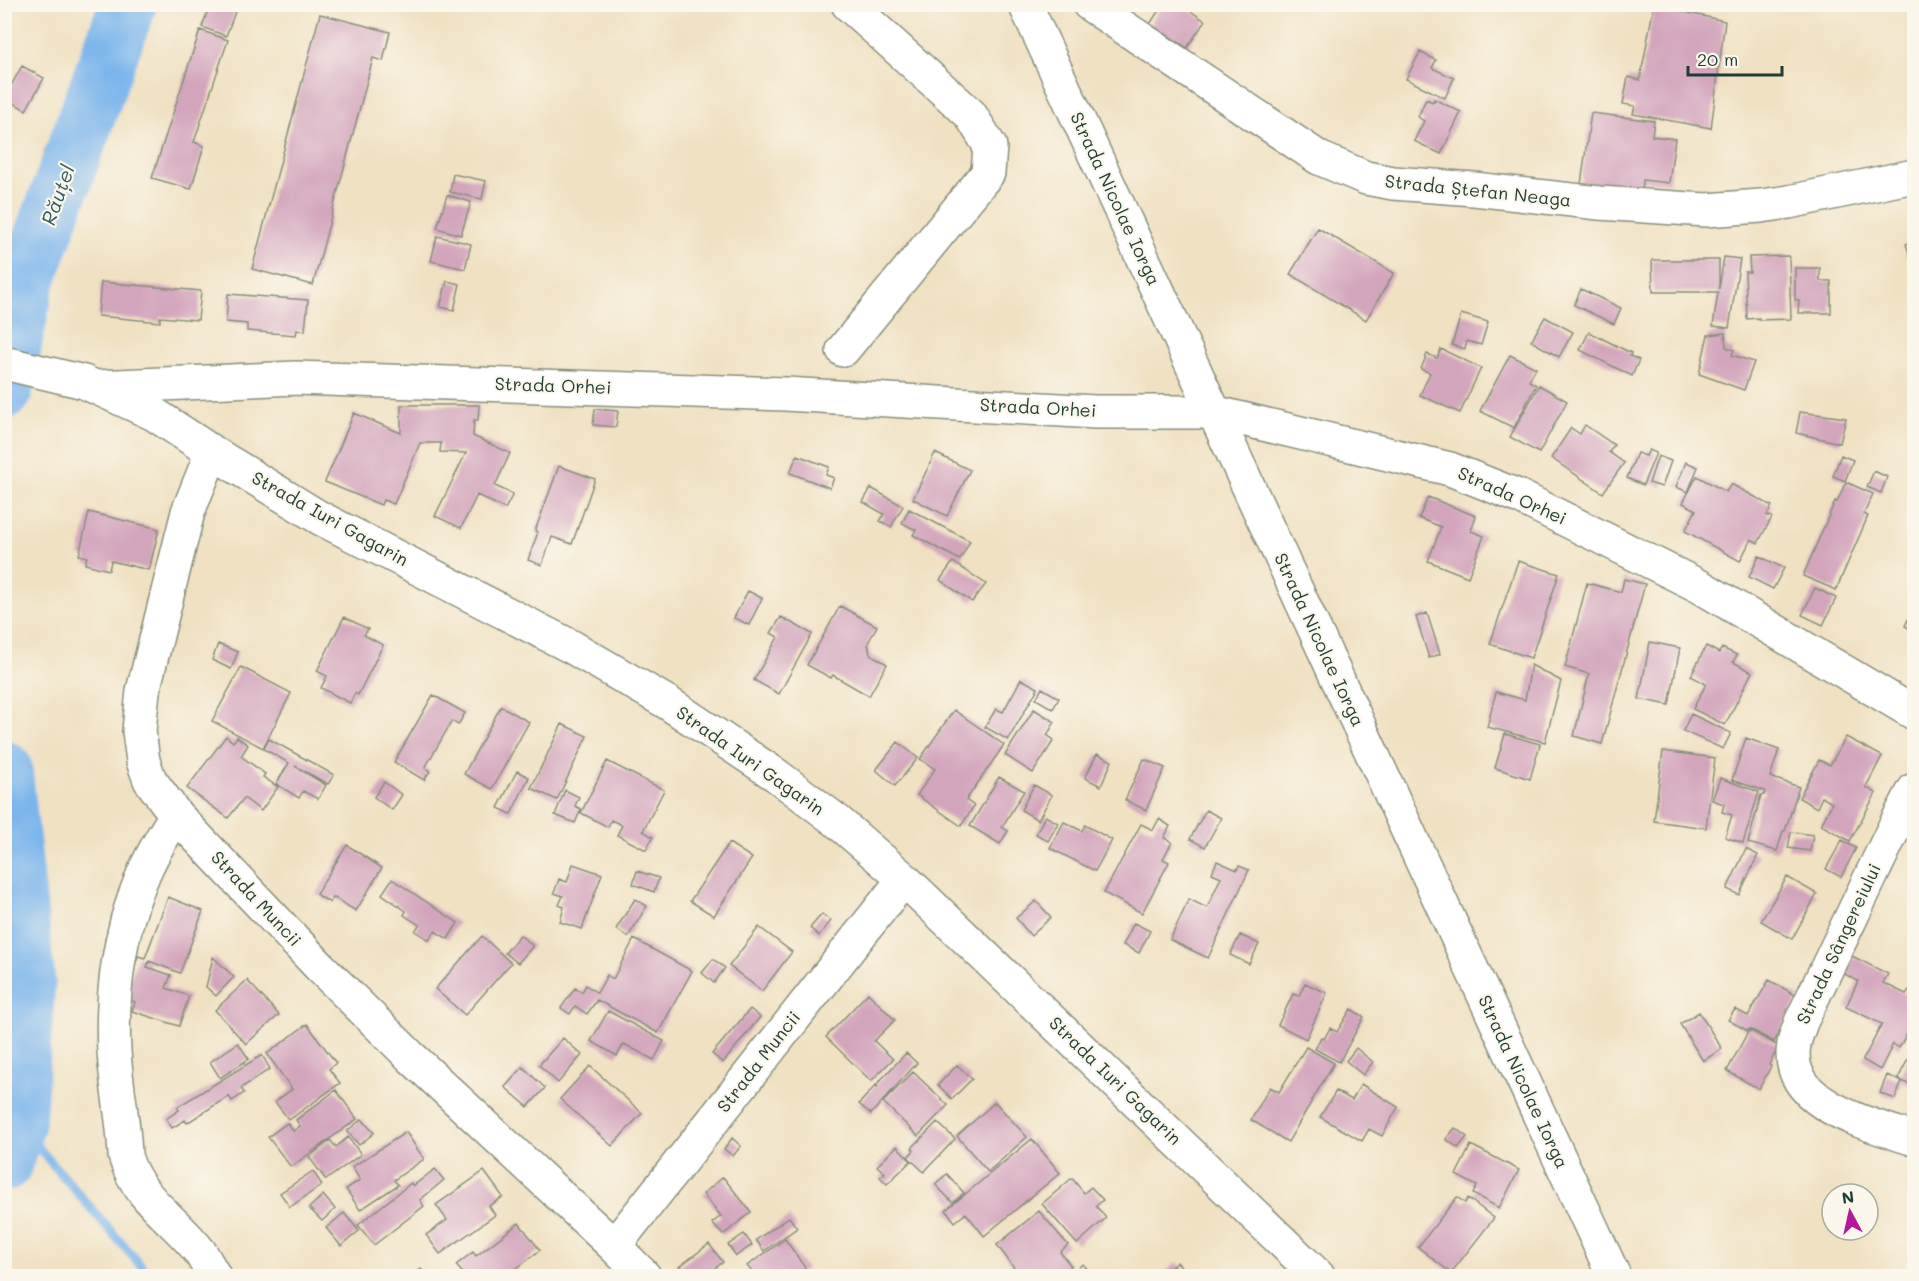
<svg xmlns="http://www.w3.org/2000/svg" width="1919" height="1281" font-family="Mali,sans-serif">
	<style>
		.lines { fill: none; stroke-linecap: round; stroke-linejoin: round }
		.stream { stroke: #7bb5ec; stroke-width: 9 }
		.river { stroke: #7bb5ec; stroke-width: 57 }
		.building { fill: #d3a5bd }
		.minor-casing { stroke: #888f7c; stroke-width: 36 }
		.major-casing { stroke: #888f7c; stroke-width: 36 }
		.minor { stroke: #fff; stroke-width: 33 }
		.major { stroke: #fff; stroke-width: 33 }
		.labels { text-anchor: middle; stroke-width: 4.5; stroke-linejoin: round; paint-order: stroke }
		.street-label { font-size: 18px; fill: #1f3d34; stroke: #fbf7ec }
		.water-label { font-size: 20px; font-style: italic; fill: #365b62; stroke: #fbf7ec }
	</style>
	<rect width="100%" height="100%" fill="#fbf7ec"/>
	<filter id="ink" filterUnits="userSpaceOnUse"><feTurbulence type="fractalNoise" baseFrequency=".0167" numOctaves="2"/><feDisplacementMap in="SourceGraphic" scale="12" xChannelSelector="R" yChannelSelector="G"/><feConvolveMatrix kernelMatrix="1 2 1 2 8 2 1 2 1" color-interpolation-filters="sRGB"/></filter>
	<filter id="wash" filterUnits="userSpaceOnUse"><feTurbulence type="fractalNoise" baseFrequency=".008" numOctaves="4" result="noise"/><feDisplacementMap in="SourceGraphic" scale="24" xChannelSelector="R" yChannelSelector="G"/><feGaussianBlur stdDeviation="1.35" result="paint"/><feColorMatrix in="noise" values="0 0 0 0 0 0 0 0 0 0 0 0 0 0 0 0 0 1.4 0 .05"/><feComposite in="paint" operator="in"/></filter>
	<g filter="url(#wash)">
		<rect width="100%" height="100%" fill="#f0e1c3"/>
		<g class="lines">
			<path class="stream" d="M17 1123 150 1276"/>
			<path class="river" d="M4 391 25 286 128 4
				M4 769 27 983 17 1123 4 1163"/>
		</g>
		<g id="blocks">
			<path class="building" d="M4 4H13L4 18Z
				M210 4H238L226 36 202 27Z
				M1163 4H1180L1205 21 1187 48 1150 24Z
				M1654 5 1725 21 1711 128 1633 114 1635 106 1623 104 1628 77 1640 80Z
				M320 14 390 32 383 61 373 58 313 285 252 269Z
				M200 30 228 40 194 142 204 146 191 189 152 178Z
				M1420 52 1436 60 1432 68 1454 78 1445 98 1406 79Z
				M22 66 44 78 26 110 4 98Z
				M1426 99 1433 102 1434 99 1461 112 1441 154 1414 141 1424 121 1418 117Z
				M1591 113 1654 121 1652 136 1675 139 1669 183 1643 180 1642 192 1581 184Z
				M453 174 486 181 482 199 450 192Z
				M447 195 471 202 461 235 437 228Z
				M1318 228 1394 273 1366 320 1290 274Z
				M437 236 471 244 465 269 431 261Z
				M1914 241V269L1906 244Z
				M1789 256 1791 319 1759 320V318L1747 319 1745 272H1750L1749 257Z
				M1724 257 1740 259 1729 328 1713 326 1718 292H1653L1652 260H1719V289Z
				M1795 268H1820V281H1831V313H1798L1799 300H1795Z
				M447 281 460 284 454 310 440 307Z
				M101 282 201 291 198 320 160 317V322L98 316Z
				M1581 289 1621 308 1614 324 1574 305Z
				M228 294 308 300 305 331 297 330 296 335 247 331V324L226 322Z
				M1461 314 1488 322 1481 345 1467 341 1465 349 1452 345Z
				M1545 317 1573 332 1559 357 1531 341Z
				M1589 332 1631 353 1630 356 1639 360 1632 376 1580 350Z
				M1725 333 1726 347 1734 350 1732 355 1754 362 1744 390 1699 374 1708 335Z
				M1441 349 1481 368 1460 413 1420 395 1430 373 1421 369 1427 354 1437 358Z
				M1510 355 1536 368 1529 381 1536 385 1514 428 1480 411Z
				M1539 385 1567 401 1539 453 1510 437Z
				M401 405H479L478 420H474L473 436 510 453 495 486 513 494 505 509 477 495 461 528 435 516 466 453 440 452 441 443H420L394 504 383 500 381 505 325 482 354 413 401 433Z
				M595 409 618 411 616 427 593 425Z
				M1800 412 1846 418 1840 443 1796 433Z
				M1585 425 1614 445 1609 452 1624 463 1603 493 1551 458 1571 428 1580 434Z
				M1649 450 1656 453 1643 485 1627 478 1637 453 1646 456Z
				M935 453 970 470 947 516 913 499Z
				M797 455 829 467 826 475 834 478 830 488 790 473Z
				M1841 455 1853 460 1845 481 1833 476Z
				M1658 456 1671 461 1662 487 1649 483Z
				M1686 462 1698 467 1688 492 1676 487Z
				M559 466 595 479 572 544 552 537 542 565 528 560 538 532 535 531Z
				M1874 471 1887 477 1881 493 1867 487Z
				M1697 476 1726 492 1731 484 1772 506 1767 515 1772 517 1758 543 1751 539 1740 561 1685 531 1696 510 1683 503Z
				M1846 482 1873 494 1864 514 1868 516 1836 590 1803 576 1835 501 1837 502Z
				M871 488 903 506 891 527 880 521 884 514 863 502Z
				M1428 497 1476 516 1471 531 1484 536 1468 577 1428 561 1441 527 1419 518Z
				M909 509 970 541 960 560 913 535 916 530 902 523Z
				M89 512 159 529 149 570 111 561 109 570 85 564 87 557 79 555Z
				M1759 556 1784 568 1773 589 1749 577Z
				M1518 561 1559 574 1531 658 1490 644Z
				M953 562 986 584 972 602 940 580Z
				M1624 579 1645 584 1602 744 1574 736 1589 674 1565 667 1587 583 1621 592Z
				M1815 588 1836 598 1823 625 1802 615Z
				M748 591 762 598 749 625 734 618Z
				M840 606 877 626 868 643 870 654 887 664 869 696 833 675 831 678 807 665Z
				M1914 607V631L1905 626Z
				M1427 613 1440 654 1429 658 1416 617Z
				M344 617 368 629 364 635 383 645 358 695 355 693 350 703 321 688 327 676 317 671Z
				M781 617 812 634 779 694 754 680 778 637 771 633Z
				M1650 642 1680 648 1669 705 1639 699Z
				M218 644 238 652 231 669 212 660Z
				M1706 646 1719 653 1722 648 1737 655 1733 662 1752 672 1725 725 1693 709 1706 684 1691 676Z
				M1531 665 1561 681 1545 742 1487 727 1496 692 1525 700Z
				M241 667 291 693 263 748 212 721Z
				M1021 679 1038 688 1008 740 985 727 996 709 1003 712Z
				M1042 688 1059 698 1053 709 1036 699Z
				M433 695 465 713 458 725 452 721 425 768 430 771 424 780 394 762Z
				M501 706 529 722 492 789 464 774Z
				M1034 709 1055 722 1047 735 1054 740 1033 773 1005 755Z
				M954 710 1004 745 966 800 974 806 961 826 917 795 935 769 920 759Z
				M1691 714 1731 733 1723 749 1683 731Z
				M562 724 587 736 557 800 531 788Z
				M1505 734 1540 744 1530 779 1495 768Z
				M226 736 233 742 237 737 248 745 241 756 265 774 263 777 278 787 261 811 244 798 228 818 187 788Z
				M1846 737 1882 756 1866 787 1876 793 1850 841 1821 825 1832 803 1822 797 1817 808 1799 798 1819 760 1830 765Z
				M1746 738 1779 750 1770 777 1799 787 1785 831H1783L1777 851 1748 843 1761 795H1764L1765 791 1732 780Z
				M269 739 334 775 328 784 295 766 326 785 318 799 303 791 299 798 276 784 289 763 264 749Z
				M898 742 918 758 895 786 876 770Z
				M1663 751 1715 758 1706 828 1654 821Z
				M1097 754 1112 761 1101 786 1085 778Z
				M1144 759 1165 768 1146 810 1125 800Z
				M607 761 664 790 643 831 653 837 646 850 617 835 622 825 611 820 608 827 581 813Z
				M517 771 529 777 511 814 498 808Z
				M999 777 1024 791 1002 827 1008 831 1000 844 970 826Z
				M1720 778 1759 792 1743 843 1725 837 1732 815 1722 812 1724 804 1712 800Z
				M384 782 402 795 392 810 374 797Z
				M1034 785 1052 795 1038 820 1021 810Z
				M565 790 579 797 575 806 581 809 575 823 555 815Z
				M1206 810 1221 818 1205 847 1190 839Z
				M1045 816 1058 823 1048 841 1036 834Z
				M1159 819 1170 826 1164 838 1172 842 1163 859 1169 862 1142 913 1104 893 1141 824 1153 830Z
				M1064 822 1082 831 1085 825 1112 840 1095 871 1050 848Z
				M1791 832 1813 835 1810 851 1788 848Z
				M1842 840 1856 848 1841 877 1826 869Z
				M729 843 752 858 714 916 690 901Z
				M347 845 382 868 356 911 333 897 330 903 316 894Z
				M1746 849 1758 855 1739 895 1727 889Z
				M1217 861 1237 870 1239 866 1249 870 1208 958 1170 940 1189 899 1207 908 1221 877 1212 873Z
				M573 864 602 874 582 929 560 922 564 907 559 905 563 896 554 893 559 879 567 882Z
				M637 871 659 878 654 892 633 884Z
				M1787 877 1817 894 1792 939 1761 921Z
				M392 879 458 923 448 939 435 931 429 940 415 931 419 925 404 915 406 911 382 894Z
				M168 897 203 911 180 973 149 961 147 967 171 975 166 988 189 996 179 1026 132 1011 135 1002 124 998 138 956 145 958Z
				M635 899 647 906 628 937 616 929Z
				M1036 901 1051 917 1031 936 1016 918Z
				M822 914 831 921 819 936 810 928Z
				M1134 923 1150 931 1139 953 1123 945Z
				M759 927 792 952 762 991 729 966Z
				M520 935 533 946 518 963 505 953Z
				M1240 935 1259 944 1249 964 1230 955Z
				M482 936 511 963 465 1015 435 989Z
				M634 939 692 971 658 1033 597 1000 587 1014 575 1006 570 1014 561 1008 575 988 582 992 586 985 597 993 607 975 613 979Z
				M1848 954 1888 974 1883 983 1906 994 1910 989 1914 991V1015L1906 1036 1899 1048 1893 1044 1880 1070 1863 1060 1882 1024 1846 1007 1858 981 1839 971Z
				M213 957 234 977 216 996 206 987Z
				M713 959 725 968 714 983 702 973Z
				M247 980 279 1015 246 1044 215 1010Z
				M1769 980 1799 997 1774 1042 1750 1029 1748 1031 1728 1020 1735 1009 1748 1016Z
				M1305 983 1327 993 1306 1039 1278 1025 1293 994 1299 996Z
				M868 993 895 1020 874 1041 893 1059 871 1081 826 1037Z
				M750 1009 760 1017 723 1063 712 1054Z
				M1351 1009 1364 1017 1339 1062 1315 1049 1321 1037 1324 1039 1330 1028 1337 1032Z
				M608 1011 664 1041 654 1060 624 1044 617 1056 591 1041Z
				M1699 1012 1722 1049 1703 1061 1680 1024Z
				M307 1024 336 1063 329 1069 340 1083 289 1120 275 1102 292 1089 267 1054Z
				M1749 1030 1779 1046 1769 1065 1771 1066 1759 1089 1727 1071Z
				M563 1038 582 1055 558 1083 539 1065Z
				M238 1043 249 1059 220 1078 210 1062Z
				M1306 1047 1334 1063 1288 1142 1251 1120 1270 1087 1279 1092Z
				M1914 1047V1087L1898 1079Z
				M1356 1048 1373 1062 1363 1075 1346 1061Z
				M906 1053 917 1063 871 1114 859 1104 875 1086 878 1087 876 1085Z
				M262 1055 270 1069 241 1088 244 1093 232 1101 229 1096 187 1123 185 1120 172 1128 166 1119 179 1110 177 1107Z
				M957 1065 972 1079 952 1099 938 1085Z
				M590 1066 642 1113 612 1146 560 1099Z
				M523 1067 545 1088 528 1107 505 1087Z
				M913 1072 948 1105 918 1136 883 1102Z
				M1887 1075 1902 1082 1895 1099 1880 1093Z
				M1361 1084 1398 1107 1382 1136 1369 1129 1362 1141 1320 1117 1336 1091 1352 1100Z
				M336 1090 357 1119 291 1167 268 1137 287 1123 293 1131 300 1126 296 1120Z
				M995 1102 1027 1137 988 1172 957 1136Z
				M362 1119 374 1133 359 1145 347 1131Z
				M937 1122 955 1139 924 1172 908 1157 914 1150 912 1148Z
				M1455 1128 1467 1137 1458 1148 1446 1139Z
				M406 1132 424 1159 394 1180 398 1185 360 1210 346 1189 360 1180 352 1167Z
				M348 1137 361 1154 326 1180 309 1157 330 1140 336 1147Z
				M732 1138 741 1146 733 1156 724 1149Z
				M1032 1139 1060 1173 984 1236 966 1213 955 1222 946 1210Z
				M1471 1145 1519 1170 1499 1208 1473 1194 1477 1186 1456 1175Z
				M897 1146 911 1161 887 1184 880 1177 885 1173 877 1166Z
				M435 1169 444 1180 420 1200 424 1206 374 1245 358 1225 411 1183 413 1186Z
				M313 1171 322 1185 290 1207 280 1193Z
				M484 1171 503 1197 489 1206 495 1215 440 1254 426 1235 447 1220 436 1205Z
				M947 1174 964 1193 953 1203 935 1184Z
				M723 1177 751 1212 723 1235 712 1223 721 1216 703 1194Z
				M1072 1178 1084 1193 1091 1187 1103 1200 1096 1206 1106 1218 1077 1244 1042 1204Z
				M323 1195 335 1209 322 1221 309 1208Z
				M1457 1197 1465 1203 1468 1198 1494 1218 1451 1273 1418 1247Z
				M1039 1211 1068 1245 1060 1252 1071 1266 1059 1276H1020L997 1245Z
				M344 1213 359 1231 341 1246 326 1228Z
				M789 1217 797 1228 764 1251 756 1240Z
				M519 1223 540 1250 507 1276H465L456 1265 473 1252 476 1256Z
				M744 1234 752 1245 736 1256 728 1245Z
				M785 1239 806 1269 795 1276H751L754 1274 747 1266Z
				M709 1244 723 1262 704 1276H686L679 1267Z
				M1177 1262 1190 1276H1161Z
				M1083 1264 1093 1276H1067Z
				M421 1269 427 1276H411Z"/>
		</g>
	</g>
	<g filter="url(#ink)">
		<use href="#blocks" fill-opacity="0" stroke="#888f7c" stroke-width="1.5"/>
		<g class="lines">
			<g class="minor-casing">
				<path id="minor" d="M1089 4 1319 158 1366 178 1393 183 1474 189 1599 203 1706 210 1761 206 1789 202 1914 176
					M843 350 988 173 990 146 970 114 848 4
					M4 363 84 382 154 414 212 452 320 518 572 647 668 703 776 775 837 821 904 879 1318 1276
					M95 387 295 378 785 394 1095 412H1213L1450 469 1518 496 1701 587 1914 713
					M212 452 188 512 143 691 139 731 143 761 150 780 176 815 320 967 410 1056 614 1246 644 1276
					M1914 790 1896 824 1801 1022C1799 1029 1795 1037 1794 1044 1783 1106 1871 1124 1914 1139
					M176 815C163 836 150 857 141 880 119 932 111 995 114 1051 116 1086 124 1121 125 1156 138 1200 174 1218 200 1252 205 1260 210 1269 214 1276
					M614 1246 904 879"/>
			</g>
			<g class="major-casing">
				<path id="major" d="M1025 4 1614 1276"/>
			</g>
			<use href="#minor" class="minor"/>
			<use href="#major" class="major"/>
		</g>
	</g>
	<g class="labels">
		<g class="street-label">
			<text transform="translate(1478 191) rotate(6)" y="6">Strada Ștefan Neaga</text>
			<text transform="translate(1115 199) rotate(65)" y="6">Strada Nicolae Iorga</text>
			<text transform="translate(553 386) rotate(2)" y="6">Strada Orhei</text>
			<text transform="translate(1038 408) rotate(3)" y="6">Strada Orhei</text>
			<text transform="translate(1512 496) rotate(24)" y="6">Strada Orhei</text>
			<text transform="translate(330 519) rotate(29)" y="6">Strada Iuri Gagarin</text>
			<text transform="translate(1319 640) rotate(65)" y="6">Strada Nicolae Iorga</text>
			<text transform="translate(750 761) rotate(35)" y="6">Strada Iuri Gagarin</text>
			<text transform="translate(256 899) rotate(47)" y="6">Strada Muncii</text>
			<text transform="translate(1839 944) rotate(-65)" y="6">Strada Sângereiului</text>
			<text transform="translate(759 1062) rotate(-52)" y="6">Strada Muncii</text>
			<text transform="translate(1115 1081) rotate(44)" y="6">Strada Iuri Gagarin</text>
			<text transform="translate(1523 1082) rotate(65)" y="6">Strada Nicolae Iorga</text>
		</g>
		<g class="water-label">
			<text transform="translate(58 195) rotate(-70)" y="7">Răuțel</text>
		</g>
	</g>
	<rect width="1919" height="1281" fill="none" stroke="#fbf7ec" stroke-width="24"/>
	<g transform="translate(1850 1212) rotate(352)"><circle r="28" fill="#fbf7ec" stroke="#a3ada2" stroke-width="1.5"/>
	<path d="M0-4.5L10 22L0 15L-10 22Z" fill="#b5179e"/>
	<text y="-9" font-size="16" font-weight="bold" text-anchor="middle" fill="#1f3d34">N</text>
	</g>
	<path d="M1688 66v9h94v-9" fill="none" stroke="#1f3d34" stroke-width="3"/>
	<text x="1697" y="66" font-size="18" fill="#1f3d34" stroke="#fbf7ec" stroke-width="4.5" paint-order="stroke">20 m</text>
</svg>
